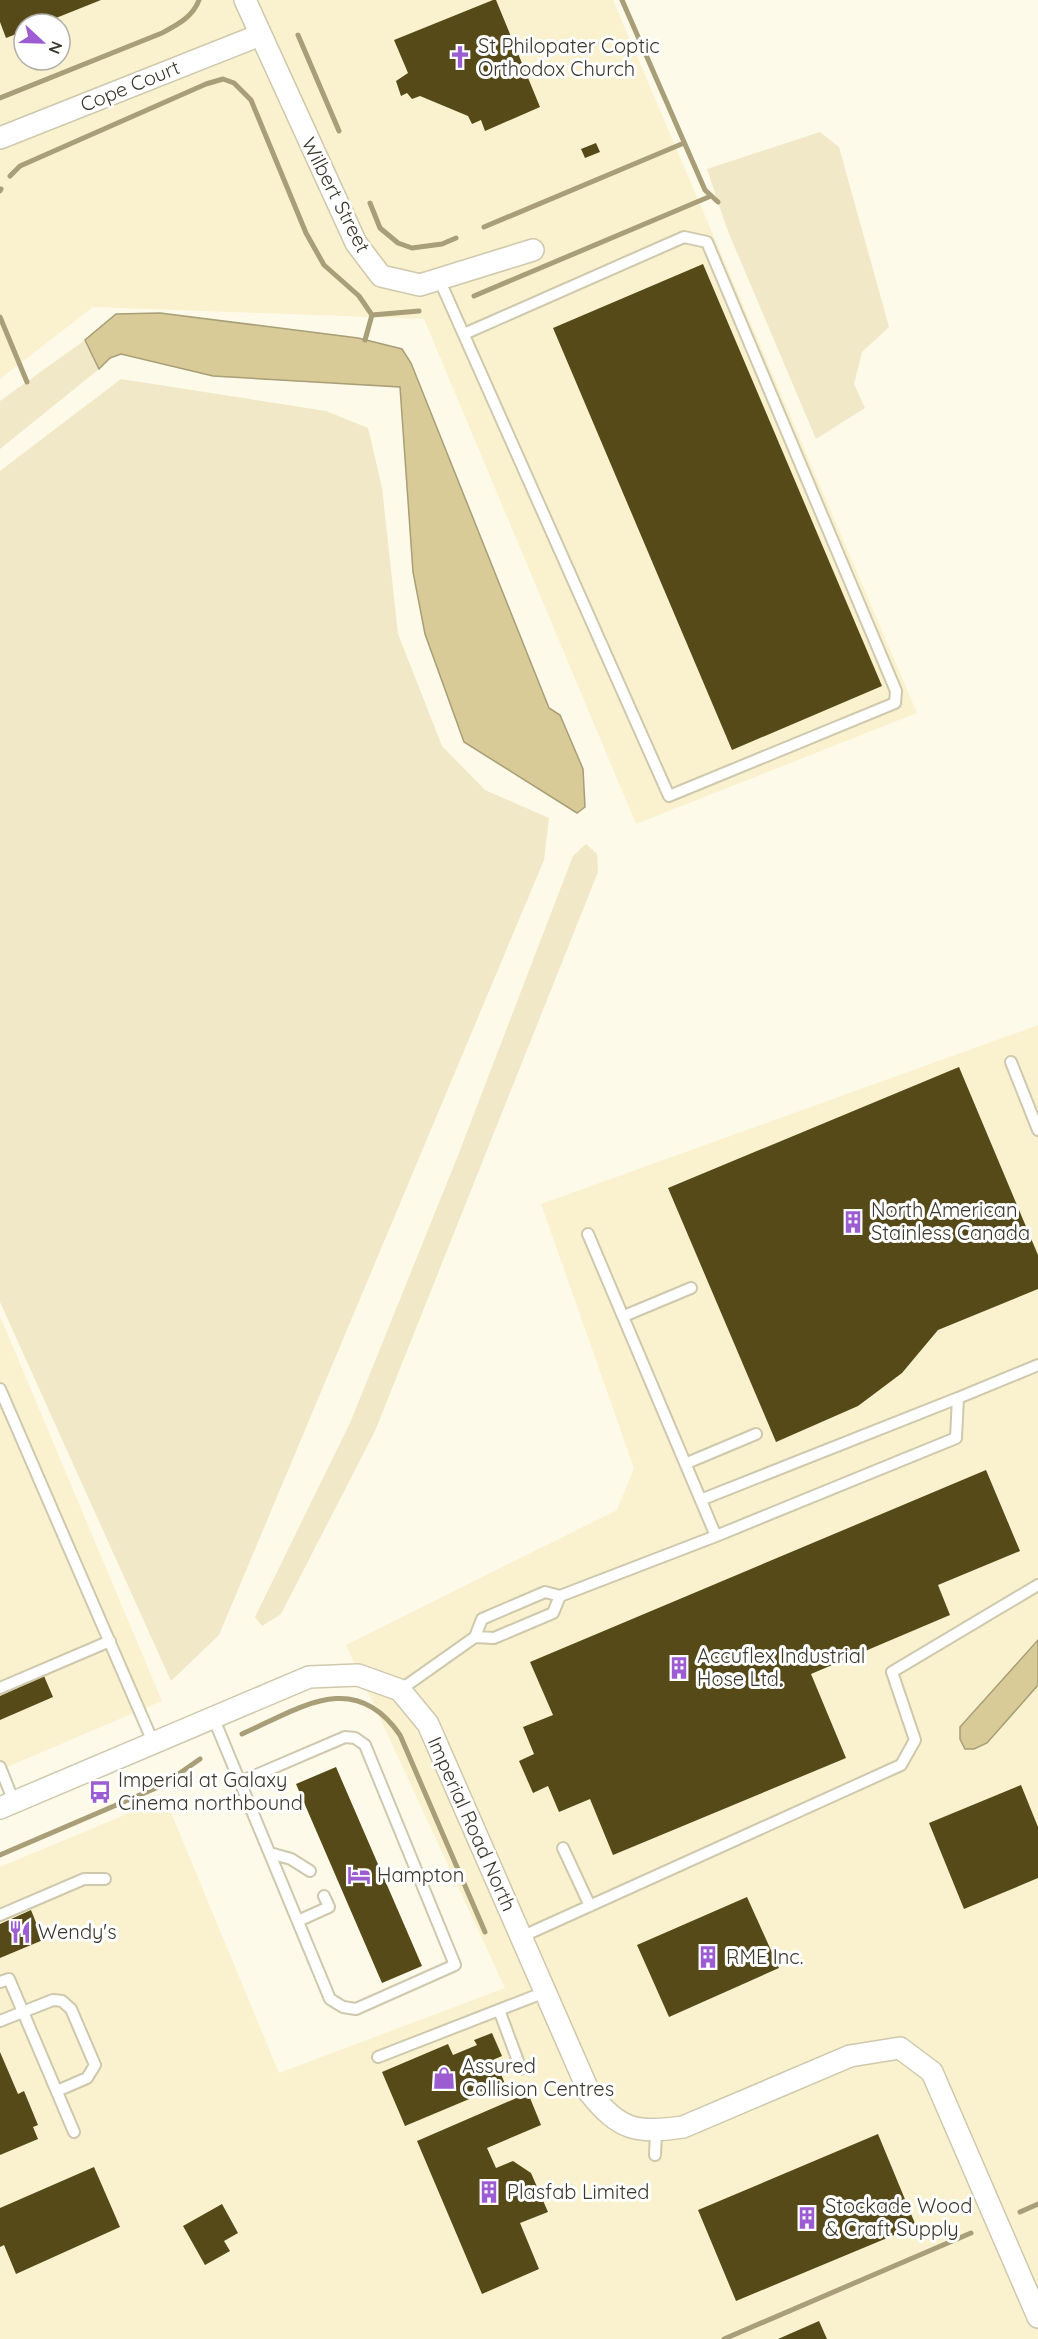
<svg xmlns="http://www.w3.org/2000/svg" width="1038" height="2339" font-family="Quicksand,sans-serif">
	<style>
		.built { fill: #faf2ce; fill-rule: evenodd }
		.green { fill: #f0e8c6 }
		.water { fill: #d8cb97; stroke: #a89e77; stroke-width: 1.5 }
		.lines { fill: none; stroke-linecap: round; stroke-linejoin: round }
		.stream { stroke: #a89e77; stroke-width: 5 }
		.building { fill: #564a18 }
		.lane-casing { stroke: #cec8ad; stroke-width: 14 }
		.street-casing { stroke: #cec8ad; stroke-width: 24 }
		.lane { stroke: #fff; stroke-width: 10 }
		.street { stroke: #fff; stroke-width: 21 }
		.labels { text-anchor: middle; stroke-width: 6; stroke-linejoin: round; paint-order: stroke }
		.poi-label { font-size: 20px; fill: #39362b; stroke: #fff; text-anchor: start }
		.street-label { font-size: 20px; fill: #39362b; stroke: #fff }
	</style>
	<rect width="100%" height="100%" fill="#fefae9"/>
	<path class="built" d="M0 0H613L917 713 636 824 424 319 93 307 0 379ZM24 24H60V60H24Z
		M1038 1025V2339H0V1867L165 1798 279 2073 505 1988 346 1645 617 1510 634 1468 541 1204Z
		M0 1316 162 1701 0 1770Z"/>
	<path class="green" d="M820 132 839 147 889 327 862 352 854 384 865 408 816 439 727 229 707 169Z
		M85 340 99 369 0 449V401Z
		M121 379 326 411 368 428 382 488 398 634 442 746 485 790 549 818 544 860 219 1635 171 1681 0 1302V471Z
		M586 844 597 854 598 872 375 1431 281 1614 262 1626 255 1617 350 1423 457 1158 573 856Z"/>
	<path class="water" d="M160 313 358 338 402 349 411 363 549 708 560 715 583 769 585 807 577 813 464 742 425 634 413 572 400 387 213 376 121 354 110 358 99 369 85 340 116 314Z
		M1038 1640V1685L987 1743 974 1749H965L960 1739V1727Z"/>
	<g class="lines">
		<path class="stream" d="M622 0 705 190 718 202
			M298 35 339 131
			M0 98 162 33C177 25 193 17 199 0
			M10 176 20 166 206 84 223 79 234 83 251 100 306 233 324 265 359 296 372 315 419 311
			M0 191 1 189
			M370 203 380 228 398 243 412 248 442 244 456 238
			M484 227 684 143
			M474 296 711 196
			M0 317 27 382
			M365 340 372 315
			M242 1734C299 1709 354 1668 400 1735L485 1932
			M0 1855 163 1785 200 1759
			M1020 2212 1038 2204
			M724 2339 971 2233"/>
	</g>
	<path class="building" d="M0 0H101L41 24H24V31L6 38 0 22Z
		M493 0H496L540 107 485 131 481 120 472 124 468 116 420 96 412 99 407 93 401 96 396 81 408 73 394 40Z
		M596 143 600 152 585 158 581 149Z
		M703 264 882 686 732 750 553 328Z
		M959 1067 1038 1255V1289L938 1330 902 1373 858 1406 776 1442 668 1188Z
		M986 1470 1020 1551 938 1585 950 1615 811 1674 846 1758 613 1855 590 1799 559 1812 548 1786 533 1793 519 1761 534 1754 523 1727 553 1715 530 1662Z
		M44 1676 53 1697 0 1720V1696Z
		M336 1767 422 1966 382 1983 296 1784Z
		M1021 1785 1038 1827V1878L964 1909 929 1823Z
		M747 1897 779 1968 669 2017 637 1945Z
		M31 1910 43 1940 0 1958V1924Z
		M492 2033 502 2056 495 2059 505 2084 405 2126 382 2072 448 2044 453 2055 477 2045 474 2040Z
		M0 2052 18 2094 24 2091 38 2125 33 2127 38 2139 0 2155Z
		M528 2093 541 2125 487 2148 496 2168 513 2161 531 2173 548 2212 520 2223 539 2269 482 2294 417 2141Z
		M878 2134 916 2226 736 2301 698 2210Z
		M94 2167 120 2227 16 2274 4 2245 0 2247V2208Z
		M222 2204 238 2233 224 2241 230 2251 205 2265 183 2226Z
		M819 2321 827 2339H778Z"/>
	<g class="lines">
		<g class="lane-casing">
			<path id="lane" d="M439 279 669 796 895 703 896 691 707 242 684 237 464 334
				M1011 1062 1038 1130
				M624 1316 691 1288
				M0 1389 153 1742
				M958 1398 1038 1365
				M687 1463 756 1434
				M703 1499 958 1398 956 1438 716 1536
				M475 1637 494 1638 553 1613 560 1596
				M0 1688 110 1641
				M400 1690 475 1637 482 1619 545 1592 560 1596 716 1536 588 1234
				M213 1717 330 1999 343 2007 356 2009 455 1965 365 1745 355 1738 345 1737 240 1782
				M0 1767 14 1802
				M563 1848 590 1906
				M270 1853 291 1859 310 1871
				M0 1915 84 1879H105
				M298 1921 329 1907 324 1896
				M521 1937 901 1765 915 1740 892 1672 1038 1585
				M0 1982 9 1979 74 2132
				M499 2010 521 2069
				M0 2021 53 2000 62 2001 71 2009 95 2065 87 2078 57 2091
				M378 2057 545 1992
				M655 2155 656 2131"/>
		</g>
		<g class="street-casing">
			<path id="street" d="M245 0 356 243 381 276 420 285 533 250
				M0 138 260 35
				M0 1808 309 1677 358 1675 400 1690 428 1724 589 2092C619 2130 636 2134 683 2127L850 2056 900 2048 932 2072 1038 2317"/>
		</g>
		<use href="#lane" class="lane"/>
		<use href="#street" class="street"/>
	</g>
	<defs>
		<g id="church-bare" transform="scale(1.8)"><path d="M-1.2-6h2.4v3.5h3.3v2.4h-3.3V6h-2.4V-.1h-3.3v-2.4h3.3Z" fill="#9c5dd3" stroke="#fff" stroke-width="2.5" paint-order="stroke"/></g>
		<g id="building-bare" transform="scale(1.8)"><path d="M-4-6H4V6H1V3H-1V6H-4ZM-2.5-4.3h1.7v1.8h-1.7ZM.8-4.3h1.7v1.8H.8ZM-2.5-1h1.7V.8h-1.7ZM.8-1h1.7V.8H.8Z" fill="#9c5dd3" stroke="#fff" stroke-width="2.5" paint-order="stroke"/></g>
		<g id="bus-bare" transform="scale(1.8)"><path d="M-5-6H5V4H4V6H2V4H-2V6H-4V4H-5ZM-3.5-4V0h7V-4ZM-3.5 1.2v1.5H-2V1.2ZM2 1.2v1.5H3.5V1.2Z" fill="#9c5dd3" stroke="#fff" stroke-width="2.5" paint-order="stroke"/></g>
		<g id="hotel-bare" transform="scale(1.8)"><path d="M-6-4.5h1.5V1H6V5H4.5V3h-9V5H-6ZM-4 0a1.8 1.8 0 1 1 3.6 0ZM.5 0V-2.5h3Q6-2.5 6 0Z" fill="#9c5dd3" stroke="#fff" stroke-width="2.5" paint-order="stroke"/></g>
		<g id="restaurant-bare" transform="scale(1.8)"><path d="M-5-6h1v4h1v-4h1v4h1v-4h1v5L-1.5 .5V6h-2V.5L-5-1ZM5-6V6H3V1.5H1.5Q1.5-4 5-6Z" fill="#9c5dd3" stroke="#fff" stroke-width="2.5" paint-order="stroke"/></g>
		<g id="shop-bare" transform="scale(1.8)"><path d="M-5-2.5h2.3a2.7 3.5 0 0 1 5.4 0H5L5.5 6h-11ZM-1.5-2.5h3a1.5 2.3 0 0 0-3 0Z" fill="#9c5dd3" stroke="#fff" stroke-width="2.5" paint-order="stroke"/></g>
	</defs>
	<g fill-rule="evenodd">
		<use href="#church-bare" x="460" y="57"/>
		<use href="#building-bare" x="853" y="1222"/>
		<use href="#building-bare" x="679" y="1668"/>
		<use href="#bus-bare" x="100" y="1792"/>
		<use href="#hotel-bare" x="359" y="1875"/>
		<use href="#restaurant-bare" x="20" y="1932"/>
		<use href="#building-bare" x="708" y="1957"/>
		<use href="#shop-bare" x="444" y="2078"/>
		<use href="#building-bare" x="489" y="2192"/>
		<use href="#building-bare" x="807" y="2218"/>
	</g>
	<g class="labels">
		<g class="poi-label">
			<text x="478" y="53">St Philopater Coptic<tspan x="478" dy="23">Orthodox Church</tspan></text>
			<text x="871" y="1217">North American<tspan x="871" dy="23">Stainless Canada</tspan></text>
			<text x="697" y="1663">Accuflex Industrial<tspan x="697" dy="23">Hose Ltd.</tspan></text>
			<text x="118" y="1787">Imperial at Galaxy<tspan x="118" dy="23">Cinema northbound</tspan></text>
			<text x="377" y="1882">Hampton</text>
			<text x="38" y="1939">Wendy's</text>
			<text x="726" y="1964">RME Inc.</text>
			<text x="462" y="2073">Assured<tspan x="462" dy="23">Collision Centres</tspan></text>
			<text x="507" y="2199">Plasfab Limited</text>
			<text x="825" y="2213">Stockade Wood<tspan x="825" dy="23">&amp; Craft Supply</tspan></text>
		</g>
		<g class="street-label">
			<text transform="translate(130 86) rotate(-22)" y="7">Cope Court</text>
			<text transform="translate(336 195) rotate(63)" y="7">Wilbert Street</text>
			<text transform="translate(472 1824) rotate(66)" y="7">Imperial Road North</text>
		</g>
	</g>
	<g transform="translate(42 42) rotate(112)"><circle r="28" fill="#ffffff" stroke="#b0afaa" stroke-width="1.5"/>
	<path d="M0-4.5L10 22L0 15L-10 22Z" fill="#9c5dd3"/>
	<text y="-9" font-size="16" font-weight="bold" text-anchor="middle" fill="#39362b">N</text>
	</g>
</svg>
